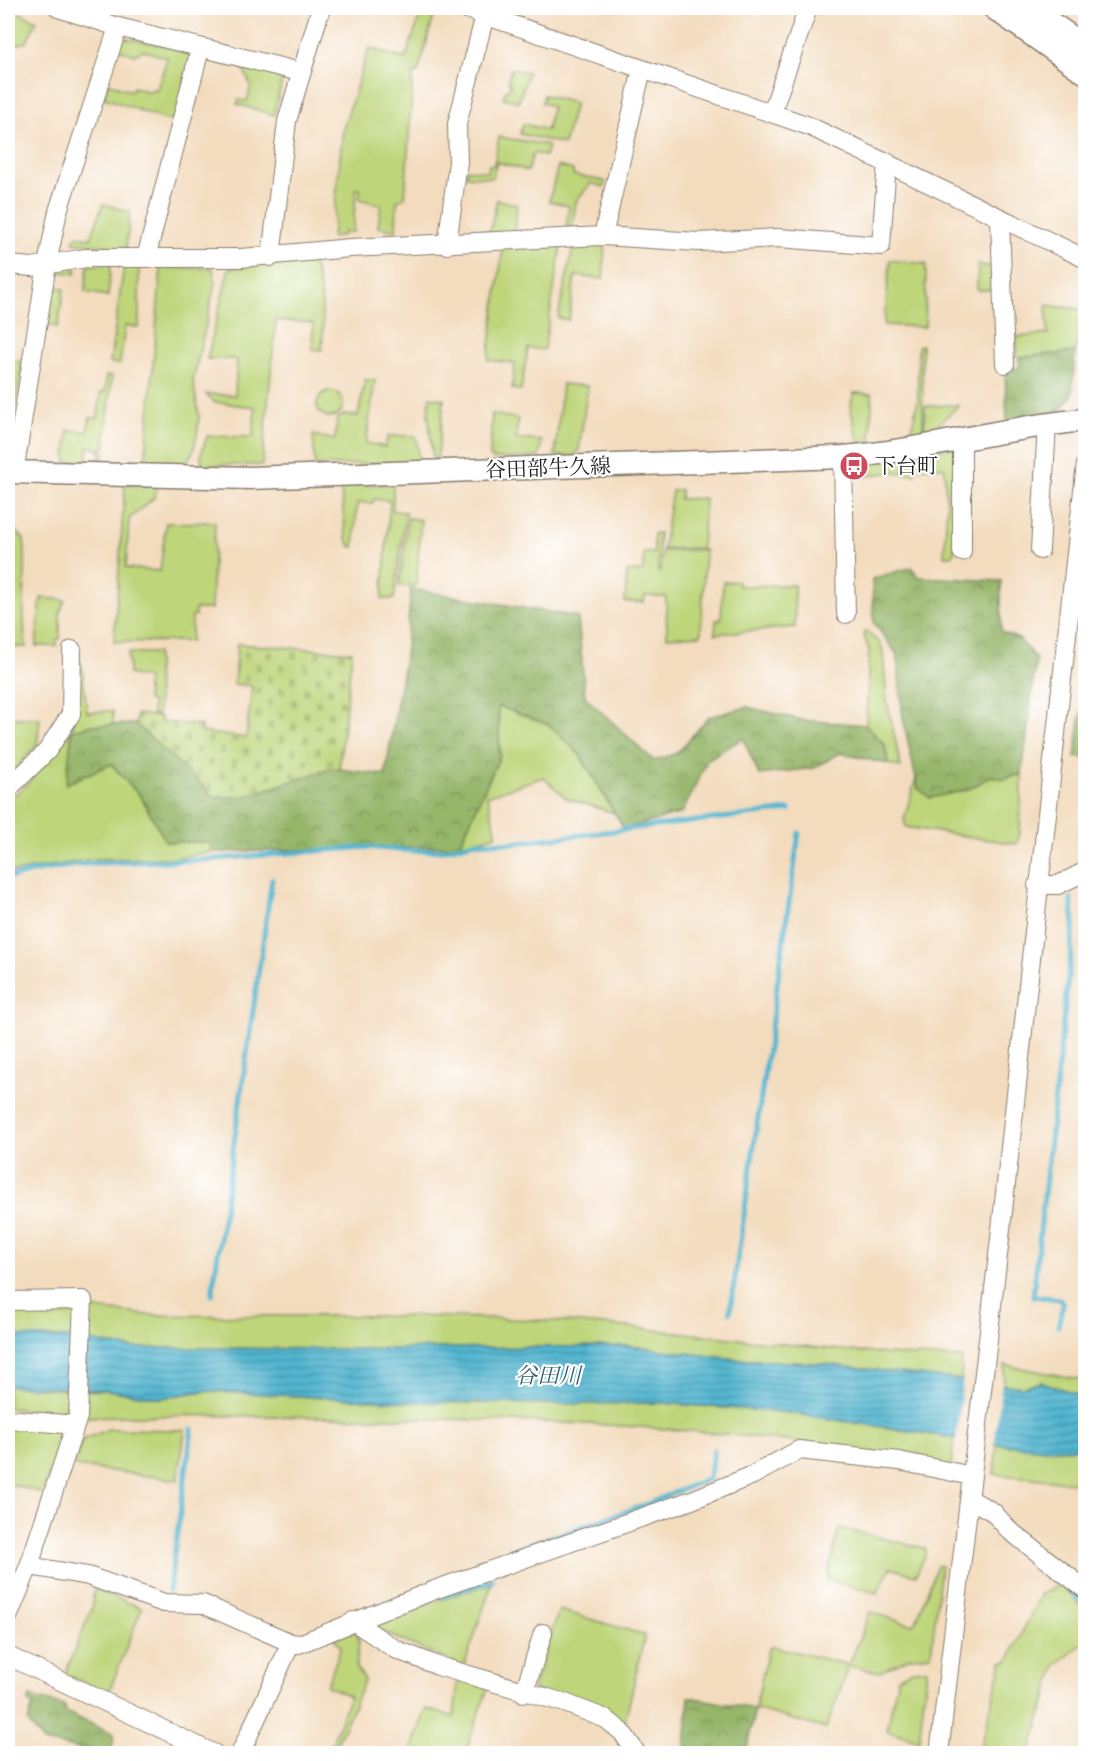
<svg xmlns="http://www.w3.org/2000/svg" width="1093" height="1761" font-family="'Gentium Book Plus','Noto Serif JP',serif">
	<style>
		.green { fill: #bed57a; stroke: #6d784b; stroke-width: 1.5 }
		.forest { fill: url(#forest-crowns); stroke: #596943; stroke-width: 1.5 }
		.cemetery { fill: url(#cemetery-stones); stroke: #6d784b; stroke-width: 1.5 }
		.water { fill: url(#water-rules); stroke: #376976; stroke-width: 1.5 }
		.pier { fill: #f3dcbe }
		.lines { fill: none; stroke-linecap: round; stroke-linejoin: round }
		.stream { stroke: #52b6d0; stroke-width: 5 }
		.minor-casing { stroke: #887c6d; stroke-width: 20 }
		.major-casing { stroke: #887c6d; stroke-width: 25 }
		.minor { stroke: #fff; stroke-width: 18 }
		.major { stroke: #fff; stroke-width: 22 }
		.labels { text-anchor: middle; stroke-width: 4.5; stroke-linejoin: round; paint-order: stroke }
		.poi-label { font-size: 21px; fill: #1c1c1c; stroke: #fff; text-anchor: start }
		.street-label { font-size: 21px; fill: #1c1c1c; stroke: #fff }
		.water-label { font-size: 22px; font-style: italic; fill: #34616d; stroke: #fff }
	</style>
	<defs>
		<pattern id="forest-crowns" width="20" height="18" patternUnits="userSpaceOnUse" patternTransform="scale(1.5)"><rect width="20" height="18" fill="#96b66a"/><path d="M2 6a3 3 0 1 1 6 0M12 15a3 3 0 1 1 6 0" fill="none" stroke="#7a9356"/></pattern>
		<pattern id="cemetery-stones" width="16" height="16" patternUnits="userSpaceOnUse" patternTransform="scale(1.5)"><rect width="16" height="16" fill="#bed57a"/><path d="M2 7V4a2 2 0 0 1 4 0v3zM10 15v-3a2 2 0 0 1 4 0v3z" fill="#a3b669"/></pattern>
		<pattern id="water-rules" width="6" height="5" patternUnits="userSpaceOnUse" patternTransform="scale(1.5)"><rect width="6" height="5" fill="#52b6d0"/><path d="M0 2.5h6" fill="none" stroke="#4393a8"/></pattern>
	</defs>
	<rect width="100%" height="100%" fill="#fff"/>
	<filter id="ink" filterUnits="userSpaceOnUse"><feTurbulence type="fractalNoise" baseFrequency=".0167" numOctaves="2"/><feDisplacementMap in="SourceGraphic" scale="12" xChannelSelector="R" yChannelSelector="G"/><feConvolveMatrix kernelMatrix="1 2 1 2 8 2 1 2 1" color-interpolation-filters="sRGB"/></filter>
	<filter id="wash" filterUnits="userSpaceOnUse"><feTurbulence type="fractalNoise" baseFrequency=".008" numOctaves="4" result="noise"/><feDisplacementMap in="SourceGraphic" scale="24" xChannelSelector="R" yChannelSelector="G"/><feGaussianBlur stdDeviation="1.35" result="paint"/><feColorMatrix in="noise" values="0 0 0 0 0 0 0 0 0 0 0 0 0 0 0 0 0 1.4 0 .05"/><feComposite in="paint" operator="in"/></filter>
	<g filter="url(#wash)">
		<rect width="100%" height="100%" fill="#f3dcbe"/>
		<path class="green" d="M8 8 37 21 26 42 8 47Z
			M423 8H436L418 73H413L405 198 397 201 396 231 378 227 381 205 359 199 360 189H356L353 232H344L343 235 332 238 343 129 369 48 405 59Z
			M122 37 186 50 191 58 174 122C148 115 129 105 104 98L108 83 132 91 133 87 150 92 152 89 157 90 167 58 143 50 135 55 118 49Z
			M243 68 277 74 282 81 274 115 237 104 239 100 247 101 251 86Z
			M511 69 528 72 519 102 503 98 506 90 511 86 508 81Z
			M544 95 575 103 564 144 520 134 523 124 547 130 552 106 542 103Z
			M499 137 548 145 545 156 533 153 528 171 497 162 492 178 466 176 467 169 488 172 489 165H494Z
			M558 166 573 170V175L605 181 604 187 591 183 576 201 572 229H566L569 206 549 201Z
			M497 200 517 204 514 234 475 236V231H490Z
			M103 204 130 212 126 249 73 242 76 236 91 238Z
			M574 242H605L603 279 575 276 569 320 558 318Z
			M559 245 561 247 544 350 528 348 521 390 512 389 515 363 488 360 503 247Z
			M310 260C323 279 324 326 322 350L312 349 313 323 276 320 262 465H202L201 454 207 436 253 437 255 407 214 402 206 394 235 395 237 359H207L229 268Z
			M890 260 926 264 925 327 884 325Z
			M88 265H111L108 296 85 292Z
			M978 265 992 266 993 290H977Z
			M71 266 76 269V274L58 272 55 287 64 289 58 327 43 324 51 275 59 267Z
			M124 266H139V327L125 326 120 364 110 363Z
			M161 268H213L215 284 193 381 199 416 197 435 193 452 184 465H145Z
			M1046 305 1085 310 1075 352 1018 357 1016 337 1048 334Z
			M922 345 923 436 918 438 911 432 918 400V346Z
			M8 360 23 362 13 420 8 419Z
			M106 376H112L103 463H100V449L88 447 87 462H66L68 430 87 432 90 418H98L100 393 105 392Z
			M365 380H375L366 443 385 447 388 436H416L419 460 417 462 315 466 313 435 335 440 337 419 343 415 358 416Z
			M562 384 588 386 579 450 574 456H555Z
			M317 404a13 13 0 1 1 26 0a13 13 0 1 1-26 0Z
			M854 393 872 394 871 441 859 443 850 407Z
			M430 397 444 399 437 461 433 460 428 413Z
			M959 405 940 423 937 434 924 436 925 406Z
			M492 414 518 419 516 439 542 441 539 457 493 459 490 456Z
			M956 446 954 553 952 556H944L947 507 944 467 915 468V474L892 472 861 477 862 464Z
			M125 484 157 485 155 497 129 519 126 568 160 571 166 523 215 522 211 609H195V616H192L191 641 114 642Z
			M393 484V511L406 512 394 599H382L390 501 374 499 373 503H357L354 547 350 546 346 537 341 490 344 486Z
			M681 490 680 499 705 498 702 548 663 549 672 491Z
			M408 518 421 520 416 586H399Z
			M8 531H15L24 539C28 575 20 611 26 647H8Z
			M654 533H659L658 572 660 571 662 551 705 550 701 635 667 637 666 597 645 596 644 602H625L627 572 643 571 644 553H654Z
			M738 581V586L794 585 795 627 715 634 716 620H721L723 582Z
			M41 598 65 600 60 613V639L56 640 57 646H36Z
			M865 631 879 642 883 652 887 702 901 767 888 764 885 745 866 725 869 650 864 635Z
			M128 653H157L158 715H152V702L147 701V678L129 674Z
			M76 659 82 664 87 712 113 711V725H93L68 770 66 783 111 764 141 797 166 842H211V852L175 858 94 859 8 873V801L31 780 72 730Z
			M498 706 549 725 580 755 614 813 566 798 543 777 487 796 497 835 459 846 500 756Z
			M8 718H40L37 745 8 778Z
			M1022 774 1020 833 1017 844 906 827 904 819 916 778 918 789 967 790 991 776 1004 779Z
			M77 1307 74 1338 8 1336V1308Z
			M88 1308 147 1315C282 1317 417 1313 551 1321 688 1329 825 1354 962 1358L961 1381 825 1364 735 1359 629 1346 385 1349 130 1348 88 1341Z
			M1005 1365 1085 1380V1397L1042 1382 1022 1387 1003 1385Z
			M8 1386 72 1390V1416L8 1408Z
			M106 1390 161 1398 204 1391 409 1402 558 1404 663 1403 791 1413 954 1438 951 1468C761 1428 563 1420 370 1418 275 1416 180 1414 85 1417V1391Z
			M8 1424 57 1429 62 1436 60 1449 41 1493 8 1483Z
			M109 1429 185 1430 178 1480 74 1466 82 1440Z
			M997 1444 1046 1449 1085 1448V1484L994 1474Z
			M839 1528 925 1548V1556L916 1575 890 1568 877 1593 827 1580Z
			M937 1566H941L931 1655 910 1657 880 1672 849 1666 826 1729 755 1709 768 1650 772 1646 849 1665 870 1612 912 1625 917 1619Z
			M492 1583 464 1667 371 1627 373 1622Z
			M1060 1585 1085 1609V1642L1056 1665 1030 1753H1013L981 1747 1002 1662 1008 1661 1041 1594Z
			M94 1589 142 1608 108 1694 65 1674 92 1608Z
			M559 1610 645 1635 624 1726 533 1689Z
			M356 1630 359 1641 356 1668 365 1679 334 1751 331 1746 350 1696 327 1686 341 1647 334 1638Z
			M927 1669 919 1741 887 1730 898 1678 912 1670Z
			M458 1678 488 1688 465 1753 410 1754 426 1709 454 1717Z"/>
		<path class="forest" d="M1075 352 1072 395 1056 415 1007 421 1005 370 1020 367 1018 357Z
			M911 567 919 577 1001 581V632L1019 639 1036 659 1022 774 1004 779 991 776 967 790 930 798 918 788 903 718 897 654 874 623 872 579Z
			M411 589 578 617 585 697 654 761 677 753 709 717 747 707 801 720 866 725 885 745 888 764 840 753 814 768 759 775 743 738 708 759 682 813 624 829 580 755 549 725 498 706 500 755 459 846 211 852 210 842H166L141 797 111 764 66 784 72 730 93 725 136 724 162 748 246 796 332 768 385 775 405 657Z
			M1085 684 1086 758H1084L1075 757Z
			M30 1697 65 1706V1712L114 1734 111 1753H93V1751L43 1742 28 1722 33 1704 28 1702Z
			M689 1697 755 1709 746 1753H699L685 1747Z"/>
		<path class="cemetery" d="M237 644 352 652 339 769 332 768 246 796 215 797 136 724 137 714 161 717V722L201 725V732L246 738 252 686 234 684Z"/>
		<path class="water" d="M8 1336 74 1338 130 1348 385 1349 629 1346 735 1359 825 1364 1022 1387 1042 1382 1085 1397V1448L1046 1449 1001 1445 791 1413 663 1403 558 1404 409 1402 204 1391 161 1398 106 1390 8 1386Z"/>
		<path class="pier" d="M963 1378 1002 1382 994 1447 956 1442Z"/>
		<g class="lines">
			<path class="stream" d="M8 878 41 870 95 863 202 860 367 847 412 851 443 850 475 842 512 843 789 810
				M212 1295 272 879
				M730 1312 799 833
				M1058 1326 1063 1304 1060 1299 1033 1296 1074 924 1071 899
				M510 1551 645 1505 709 1478 714 1450
				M1048 1572 1086 1604
				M169 1590 192 1429
				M443 1596 493 1580"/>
		</g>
	</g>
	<g filter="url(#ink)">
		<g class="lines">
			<g class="minor-casing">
				<path id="minor" d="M58 8 118 27 300 72
					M464 8 809 126 1086 259
					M772 112 808 8
					M1000 218 1005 364
					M603 236 642 69
					M447 245 458 162 457 124 485 15
					M271 257 287 121 321 8
					M146 258 200 49
					M8 265 32 267 86 258H241L350 248 603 236 698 242 779 238 881 246 887 162
					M843 457 846 614
					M14 473 47 264 58 211 118 27
					M1040 550 1047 423
					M962 552V439
					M8 789 47 751 71 714 72 650
					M1037 885H1058L1086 871
					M8 1301 83 1300 78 1417 29 1566 8 1617
					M8 1419 75 1425
					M970 1499 993 1512 1009 1530 1086 1590
					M29 1566 88 1576 164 1603 203 1604 291 1643 299 1644 437 1589 692 1500 753 1475 799 1450 899 1461 972 1476
					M353 1621 395 1649 438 1666 565 1703 606 1719 622 1732 637 1754
					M8 1656 215 1754
					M524 1693 543 1633
					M240 1754 291 1643
					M939 1754 1000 1238 1086 463"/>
			</g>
			<g class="major-casing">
				<path id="major" d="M994 8 1086 73
					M1029 8 1086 47
					M8 472 250 478 843 457C925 451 1003 427 1086 420"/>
			</g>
			<use href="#minor" class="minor"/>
			<use href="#major" class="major"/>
		</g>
	</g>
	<defs>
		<g id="bus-disc" transform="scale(1.5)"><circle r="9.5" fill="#d1495b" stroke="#fff"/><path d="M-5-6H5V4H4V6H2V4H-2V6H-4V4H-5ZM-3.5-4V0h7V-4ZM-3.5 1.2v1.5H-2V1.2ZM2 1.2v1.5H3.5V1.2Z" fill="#fff"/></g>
	</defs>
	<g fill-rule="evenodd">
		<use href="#bus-disc" x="854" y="466"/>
	</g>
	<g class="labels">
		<g class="poi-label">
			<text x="875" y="473">下台町</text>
		</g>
		<g class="street-label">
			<text transform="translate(548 468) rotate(-2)" y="7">谷田部牛久線</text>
		</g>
		<g class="water-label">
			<text x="548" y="1383">谷田川</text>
		</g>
	</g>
	<rect width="1093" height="1761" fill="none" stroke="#fff" stroke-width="30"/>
</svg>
